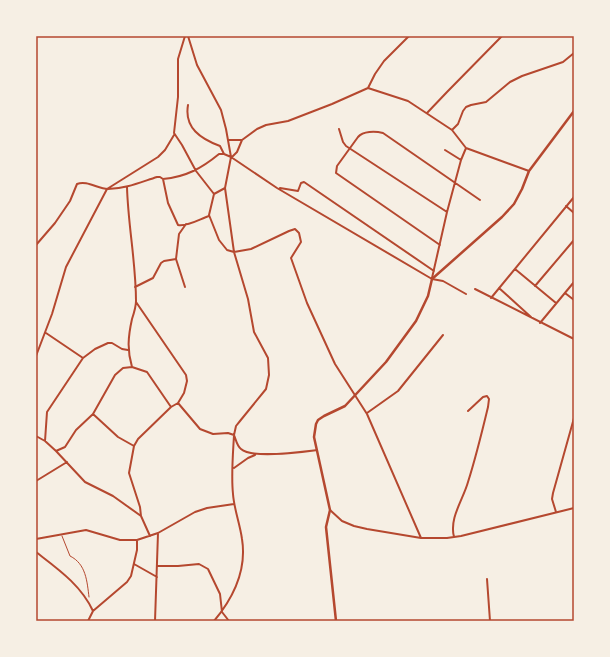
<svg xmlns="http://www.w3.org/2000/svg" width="610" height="657" font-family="Inter,sans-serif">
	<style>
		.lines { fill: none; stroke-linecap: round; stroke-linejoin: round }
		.path { stroke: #b5482f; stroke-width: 1 }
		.minor { stroke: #b5482f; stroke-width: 2 }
		.tertiary { stroke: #b5482f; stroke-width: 2.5 }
		.neatline { fill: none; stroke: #b5482f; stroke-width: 1.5 }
	</style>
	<rect width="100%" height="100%" fill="#f6efe4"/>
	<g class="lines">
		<path class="path" d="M62 536 70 556C86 564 87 581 89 597"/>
		<path class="minor" d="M185 36 178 59V97L174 133 182 145 196 171 214 194
			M188 36 197 65 221 110 226 129 231 157 225 188 234 252 248 299 254 332 268 358 269 375 266 389 240 421 236 426 234 435C233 454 231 475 233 494 234 509 240 524 242 539 247 570 234 597 214 621
			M368 88 375 74 384 61 409 36
			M188 105C184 128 201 139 220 146L224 154
			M427 113 447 92 502 36
			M339 129 343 142 346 146 447 212
			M452 130 458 124 463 111 466 107 471 105 486 102 510 82 522 76 563 62 574 53
			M228 140H242
			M466 148 529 171
			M445 150 461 160
			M232 157 237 152 242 140 257 129 266 125 288 121 332 104 368 88 408 101 452 130 466 148
			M163 179 168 203 178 225C187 227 200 219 209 216
			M127 187C128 225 136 263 136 301 136 307 134 313 132 319 128 337 127 350 132 367
			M225 188 214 194 209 215 219 240 227 250 234 252 251 249 289 231 295 229 299 233 301 242 291 258 307 303 335 364 367 414 421 538
			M280 188 298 191 301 183 304 182 434 271
			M566 206 574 213
			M36 245 55 223 70 201 77 184C87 180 98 189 108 189 125 189 141 182 157 177H160L163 179C186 177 202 168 219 154H224L231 157 277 188 432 279 443 281 466 294
			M440 245 336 173 337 166 358 137C363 131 375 131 383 133L480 200
			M176 259 185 287
			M515 269 556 303
			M432 278 447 212 461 160 466 148
			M535 286 574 240
			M135 287 153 278 161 263 164 261 176 259 179 234 186 224
			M499 288 531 317
			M475 289 574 339
			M565 293 574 300
			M491 298 574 197
			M136 302 186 375 187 381 184 393 178 403 171 407 138 439 134 446 129 473 140 507 141 516
			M540 323 574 282
			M46 333 83 358
			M36 356 52 314 66 267 107 189 158 157 165 150 174 135
			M178 403 200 429 213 434 228 433 234 435C236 440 237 446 241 449 252 459 301 452 317 450
			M367 413 398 391 443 335
			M93 414 118 437 134 446
			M36 436 45 441 56 451 85 482 113 496 141 516 150 536
			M45 441 47 412 83 358 95 349 108 343H112L122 349 128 350
			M56 451 65 447 76 430 93 414 115 375 123 368 132 367 147 372 171 407
			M234 468 248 458 255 455
			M36 481 67 462
			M330 510 342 521 354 526 367 529 421 538H447L461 536 574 508
			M556 512 552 499 553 493 574 418
			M454 537C449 518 463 500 468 482 476 457 482 432 488 407L489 399 487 396 483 397 468 411
			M36 539 86 530 120 540H137L158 533 195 512 207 508 234 504
			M36 552C58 569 81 585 93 611
			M134 564 157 577
			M157 566H178L199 564 208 569 220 594 222 612 229 621
			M487 579 490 621
			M88 621 93 611 127 582 131 576 137 550V540
			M155 621 158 533"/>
		<path class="tertiary" d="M336 621 326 527 330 510 314 437 316 424 318 420 324 416 345 406 386 362 416 321 428 296 432 279 502 217 514 204 522 189 529 171 574 111"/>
	</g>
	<rect width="610" height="657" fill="none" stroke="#f6efe4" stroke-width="74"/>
	<rect x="37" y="37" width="536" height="583" class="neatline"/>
</svg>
